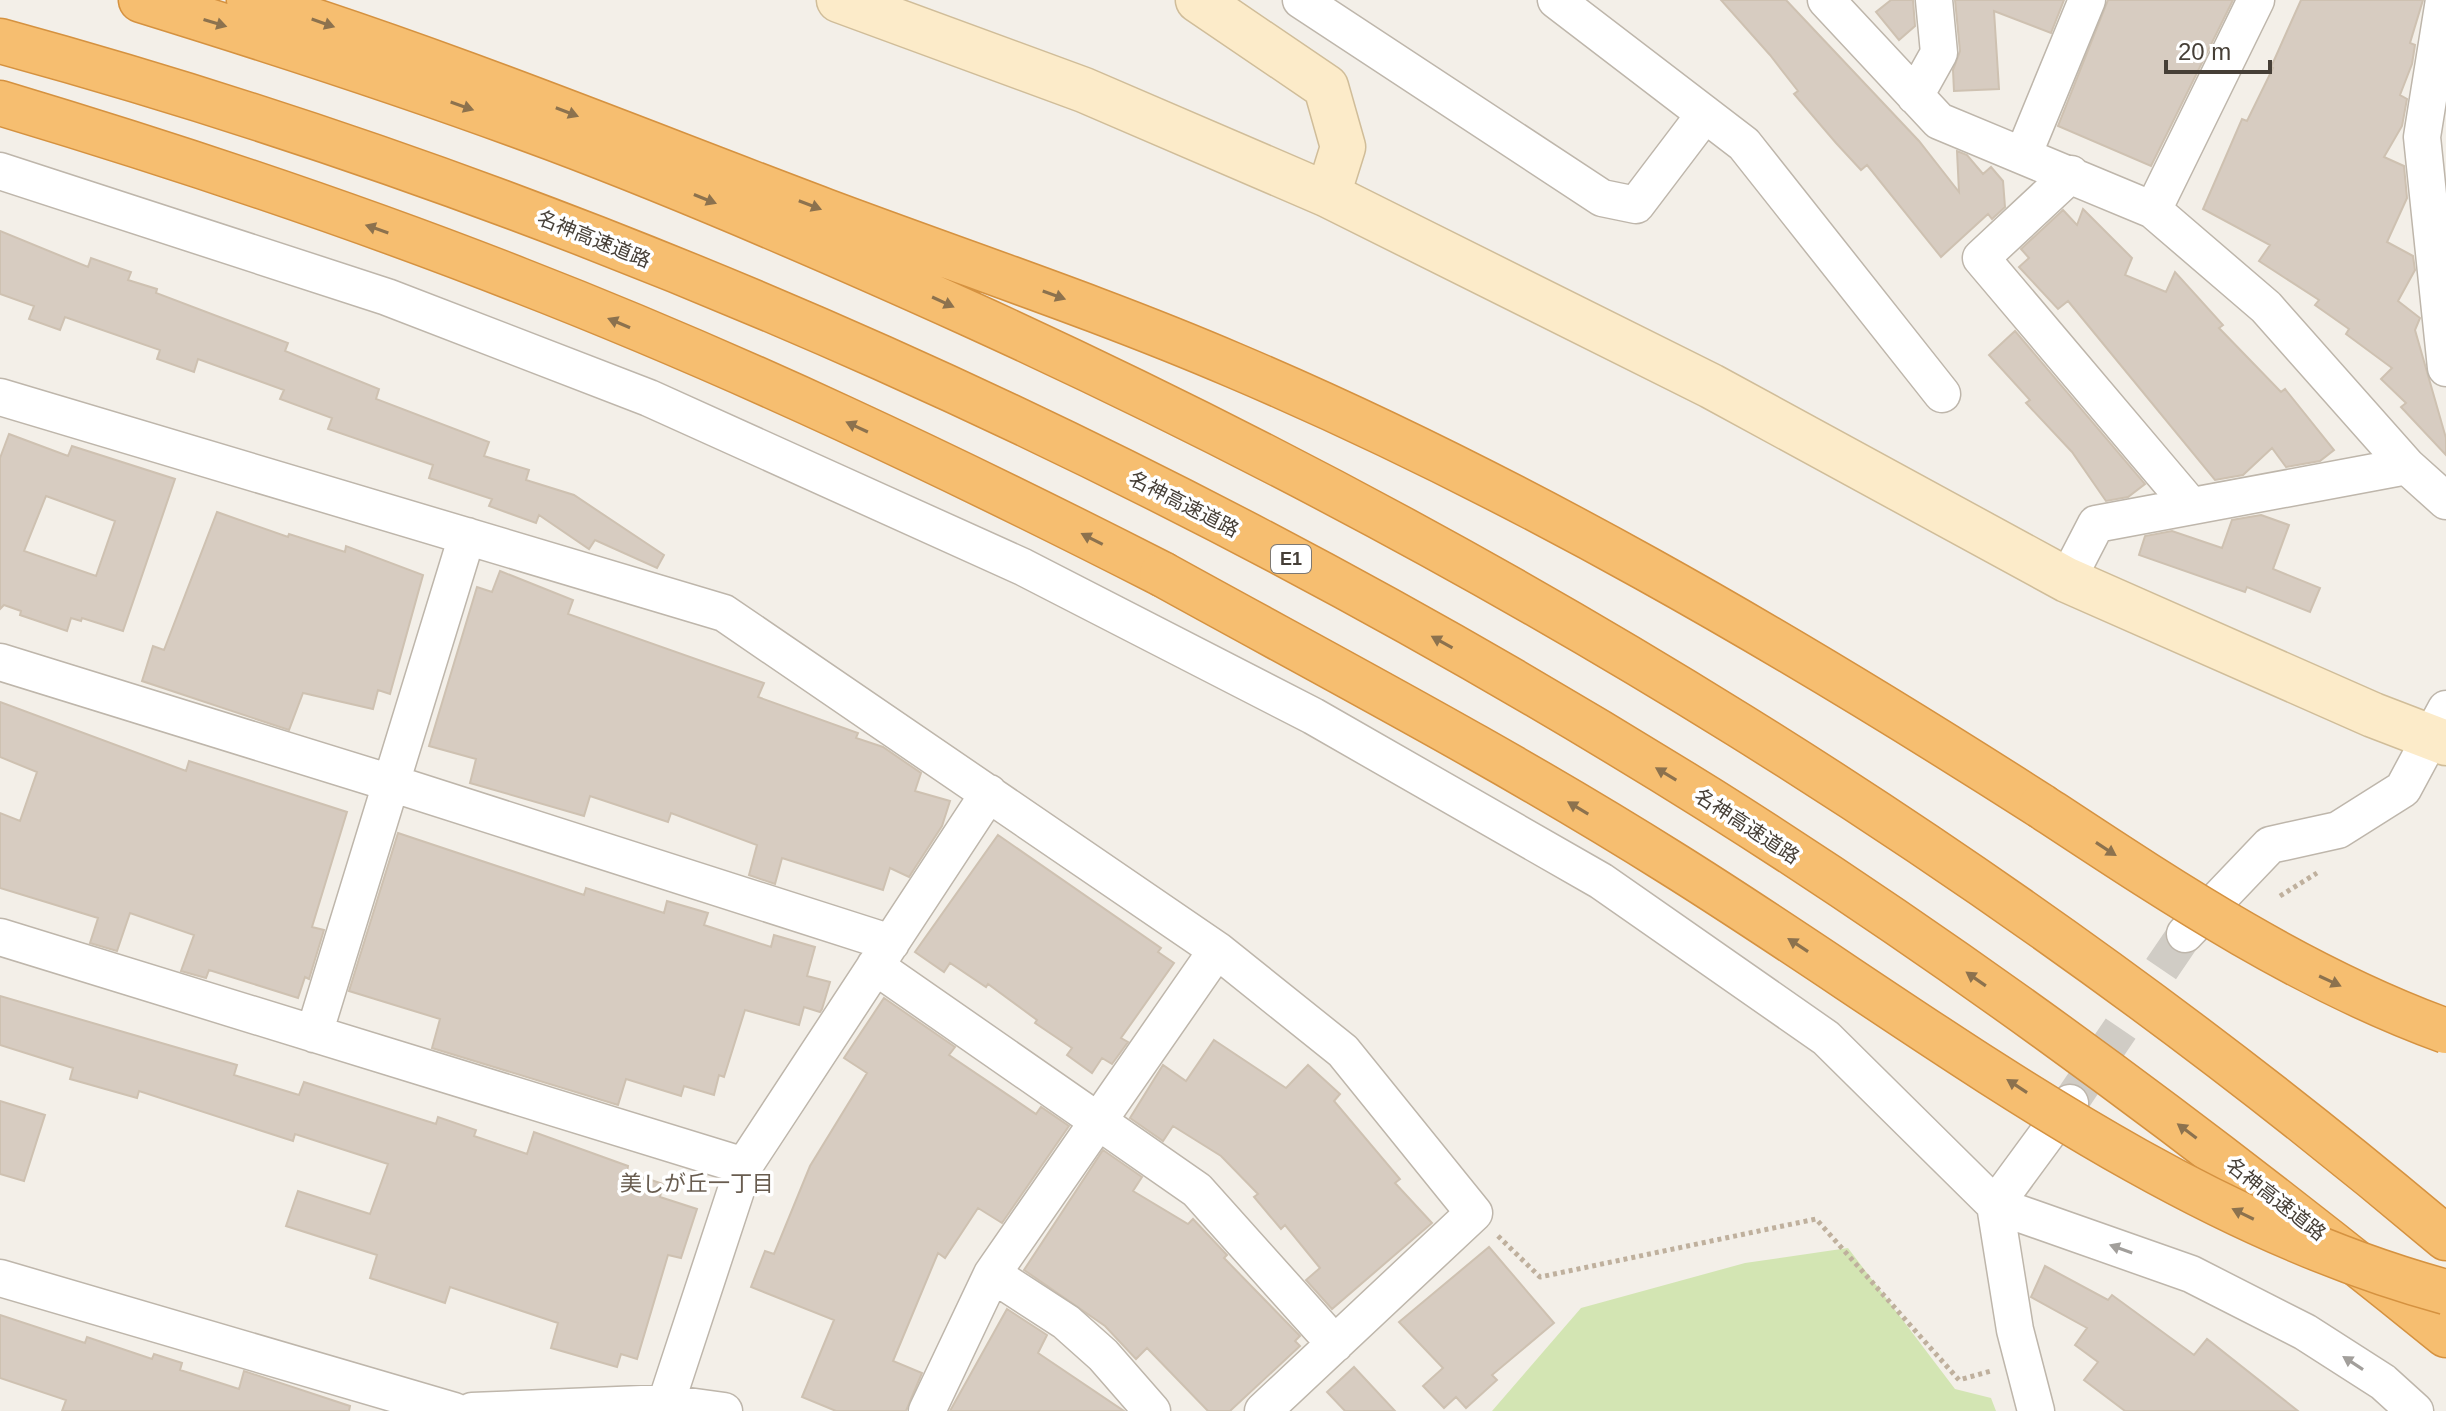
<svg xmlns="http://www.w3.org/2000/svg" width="2446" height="1411" font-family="Arial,'Noto Sans JP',sans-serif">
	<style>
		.green { fill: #d3e5b3 }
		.building { fill: #d7ccc1; stroke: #cec1b1; stroke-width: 2; fill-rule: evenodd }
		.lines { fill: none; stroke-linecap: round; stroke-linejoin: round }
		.street-tunnel { stroke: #d0ccc5; stroke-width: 36; stroke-dasharray: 36 18; stroke-linecap: butt }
		.street-casing { stroke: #beb6ab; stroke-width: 39 }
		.secondary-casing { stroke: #d0bd99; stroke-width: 47 }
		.highway-casing { stroke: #d59240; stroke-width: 47 }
		.path { stroke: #bfb09d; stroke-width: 5; stroke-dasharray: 4 4; stroke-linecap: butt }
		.street { stroke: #fff; stroke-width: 36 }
		.secondary { stroke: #fcebc9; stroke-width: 44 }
		.highway { stroke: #f6be70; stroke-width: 44 }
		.highway-bridge-casing { stroke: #d59240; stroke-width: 47; stroke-linecap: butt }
		.highway-bridge { stroke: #f6be70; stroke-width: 44 }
		.oneway { fill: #8c724e }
		.oneway2 { fill: #a29f9b }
		.labels { text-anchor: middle; stroke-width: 7; stroke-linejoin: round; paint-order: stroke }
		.shield { fill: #fff; stroke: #7e7973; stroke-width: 2 }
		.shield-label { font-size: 18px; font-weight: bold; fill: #463f37 }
		.street-label { font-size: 20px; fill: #463f37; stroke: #fff }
		.neighbourhood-label { font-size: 22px; fill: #685c4f; stroke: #fff }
	</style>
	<rect width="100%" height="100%" fill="#f3efe8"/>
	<path class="green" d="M1848 1248 1955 1389 1991 1398 1996 1411H1492L1581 1308 1745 1263Z"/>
	<path class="building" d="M1721 0H1786L1919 141 1959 192 1957 151 1967 155 1983 174 1991 167 2003 181 2005 207 1992 219 1988 214 1941 257 1867 165 1861 170 1836 143 1794 94 1798 91 1770 55Z
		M1891 0H1913L1915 26 1899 40 1876 12Z
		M1955 0H2064L2051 33 1994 11 1999 89 1954 91 1953 70 1960 51Z
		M2108 0H2233L2151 166 2058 126Z
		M2301 0H2423L2410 43 2415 45 2412 64 2400 95 2407 99 2402 126 2384 157 2404 166 2407 198 2387 242 2413 256 2415 270 2398 301 2420 318 2415 330 2446 438V455L2401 407 2406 403 2381 379 2392 368 2346 334 2349 329 2315 305 2319 300 2259 261 2270 245 2203 209 2242 119 2247 121 2273 68 2271 67Z
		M2083 209 2132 258 2125 275 2166 292 2175 272 2223 325 2219 328 2281 392 2285 389 2334 450 2320 461 2286 467 2272 448 2243 475 2215 480 2068 301 2058 309 2019 267 2029 258 2021 249 2063 210 2077 225Z
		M0 231 88 267 91 258 131 272 128 280 157 289 156 293 288 343 285 351 379 389 376 399 489 442 484 456 529 470 526 480 574 495 664 555 657 568 595 540 589 549 539 515 536 523 489 506 492 499 429 478 433 465 328 429 332 418 280 399 284 390 198 359 194 372 157 359 160 350 65 317 60 330 29 319 34 306 0 294Z
		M2015 331 2145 484 2128 497 2106 501 2072 452 2026 403 2030 400 1989 355Z
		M9 434 68 456 72 446 175 479 123 631 82 618 81 621 71 618 67 631 20 615 21 611 4 605 0 609V458ZM46 496 115 521 96 576 24 551Z
		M217 512 288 537 289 534 345 552 346 546 423 575 390 694 378 690 373 709 303 693 289 730 142 681 153 646 164 650Z
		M2261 515 2289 525 2273 569 2320 588 2310 612 2247 587 2245 592 2139 555 2145 536 2172 531 2222 548 2232 520Z
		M500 571 573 600 568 614 764 683 758 697 858 733 856 738 883 747 921 773 915 791 950 801 942 826 909 877 890 868 883 890 782 858 775 884 749 875 757 845 671 813 668 822 590 796 584 816 470 783 476 759 429 746 477 587 492 592Z
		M0 702 186 771 189 761 347 812 312 927 324 930 309 979 305 977 298 998 209 970 206 978 181 971 194 935 130 913 117 951 90 943 98 918 0 888V813L20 821 37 772 0 757Z
		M398 833 584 895 586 888 664 913 667 901 708 913 704 925 771 947 774 935 815 947 807 976 830 982 822 1009 820 1012 804 1007 799 1025 745 1010 724 1077 719 1075 714 1095 684 1086 681 1096 626 1079 618 1105 432 1048 440 1019 349 991Z
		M998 835 1161 948 1158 952 1174 963 1121 1038 1128 1042 1112 1064 1102 1058 1092 1073 1067 1055 1072 1048 1035 1023 1037 1020 988 984 986 987 950 963 944 972 915 952Z
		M0 996 237 1065 234 1075 299 1095 304 1082 436 1124 438 1117 476 1130 474 1136 527 1154 534 1132 628 1166 627 1172 663 1184 660 1197 697 1209 681 1258 668 1255 637 1359 621 1354 617 1367 551 1348 558 1323 450 1287 445 1303 370 1278 377 1255 286 1226 298 1191 370 1214 388 1164 295 1134 293 1141 139 1091 137 1098 70 1079 73 1068 0 1045Z
		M884 998 955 1047 949 1055 1036 1114 1041 1107 1069 1126 1002 1223 978 1208 945 1258 938 1253 893 1361 922 1373 906 1411H836L802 1397 834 1320 751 1287 765 1251 774 1254 810 1166 867 1073 844 1058Z
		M1214 1040 1286 1088 1308 1065 1340 1094 1334 1101 1400 1179 1395 1183 1432 1223 1332 1309 1306 1280 1320 1268 1285 1225 1281 1229 1254 1197 1258 1194 1221 1156 1173 1126 1163 1141 1130 1118 1163 1065 1186 1081Z
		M0 1101 45 1115 24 1181 0 1174Z
		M1103 1150 1142 1177 1133 1191 1188 1224 1193 1219 1227 1255 1224 1258 1300 1336 1295 1341 1300 1346 1230 1411H1208L1147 1348 1136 1359 1105 1326 1024 1270Z
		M1489 1247 1554 1323 1492 1375 1497 1380 1466 1408 1456 1397 1444 1408 1423 1386 1443 1368 1399 1322Z
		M2045 1266 2108 1300 2112 1295 2194 1355 2207 1339 2298 1411H2125L2084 1380 2098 1362 2075 1345 2087 1328 2031 1297Z
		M1007 1309 1047 1335 1038 1353 1124 1411H950Z
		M0 1315 85 1343 87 1337 152 1359 154 1354 182 1363 180 1370 239 1389 244 1371 350 1406 349 1411H62L66 1400 0 1378Z
		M1354 1367 1395 1411H1345L1327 1392Z"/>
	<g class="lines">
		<path class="street-tunnel" d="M2070 1103 2185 934"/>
		<g class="street-casing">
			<path id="street" d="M1301 0 1602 198 1636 205 1705 114
				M1556 0 1744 144 1942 394
				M1826 0 1939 121 2153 210 2266 307 2407 466
				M2444 0 2422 137 2446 368
				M1915 96 1939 53 1934 0
				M2024 153 2087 0
				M0 171 387 297 649 398 1023 567 1313 716 1601 881 1826 1038 1995 1205 2191 1274 2305 1332 2383 1382 2415 1411
				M2071 174 1981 258 2190 505
				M2153 210 2256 0
				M0 397 724 613 1217 950 1343 1051 1474 1213 1263 1411
				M2067 580 2096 524 2407 466 2446 501
				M0 662 391 783 891 943
				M2185 934 2270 845 2338 830 2403 789 2446 709
				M0 937 744 1166
				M875 966 1197 1190 1335 1344
				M314 1034 467 536
				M992 1274 1066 1322 1103 1355 1152 1411
				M0 1278 454 1411
				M666 1403 744 1166 989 793
				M472 1411 666 1403 724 1411
				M927 1411 992 1274 1217 950
				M2036 1411 2015 1330 1995 1205 2070 1103"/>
		</g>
		<g class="secondary-casing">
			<path id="secondary" d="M839 0 1084 90 1328 195 1711 386 2067 580 2373 715 2446 743
				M1198 0 1326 87 1343 147 1328 195"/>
		</g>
		<g class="highway-casing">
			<path id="highway" d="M141 0C280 43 419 88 555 139 696 192 833 252 970 314 1499 555 2001 862 2446 1238
				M249 0C444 61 634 139 825 211 961 262 1100 308 1233 365 1516 485 1783 641 2041 806
				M0 41C603 206 1181 469 1710 800 1967 962 2211 1144 2446 1335
				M0 103C173 155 351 214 519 280 738 365 952 467 1162 574"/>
		</g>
		<path class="path" d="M2280 896 2317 873
			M1498 1236 1540 1277 1816 1219 1959 1380 1991 1371"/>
		<use href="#street" class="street"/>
		<use href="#secondary" class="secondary"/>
		<use href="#highway" class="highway"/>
		<g class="highway-bridge-casing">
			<path id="highway-bridge" d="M1162 574C1332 668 1506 759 1671 863 1918 1017 2161 1215 2446 1292
				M2041 806C2170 891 2300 978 2446 1031"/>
		</g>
		<use href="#highway-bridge" class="highway-bridge"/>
	</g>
	<defs><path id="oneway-solid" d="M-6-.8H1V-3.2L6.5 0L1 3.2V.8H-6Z" transform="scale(2)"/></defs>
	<g class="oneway">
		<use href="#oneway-solid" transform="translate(215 23) rotate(17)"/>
		<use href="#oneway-solid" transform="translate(323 23) rotate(19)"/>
		<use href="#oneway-solid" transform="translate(462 106) rotate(19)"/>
		<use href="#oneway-solid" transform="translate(567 112) rotate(21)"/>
		<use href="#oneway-solid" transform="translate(705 199) rotate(22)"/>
		<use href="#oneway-solid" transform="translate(810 205) rotate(21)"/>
		<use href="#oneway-solid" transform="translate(377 229) rotate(-161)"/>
		<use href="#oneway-solid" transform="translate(1054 295) rotate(20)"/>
		<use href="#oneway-solid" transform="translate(943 302) rotate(25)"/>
		<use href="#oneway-solid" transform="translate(619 323) rotate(-157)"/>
		<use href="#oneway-solid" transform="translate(857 427) rotate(-155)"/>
		<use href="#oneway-solid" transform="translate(1092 539) rotate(-153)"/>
		<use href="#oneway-solid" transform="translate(1442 642) rotate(-151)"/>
		<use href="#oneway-solid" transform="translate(1666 774) rotate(-149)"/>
		<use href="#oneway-solid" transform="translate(1578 808) rotate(-149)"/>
		<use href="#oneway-solid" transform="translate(2106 849) rotate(33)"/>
		<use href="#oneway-solid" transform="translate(1798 945) rotate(-147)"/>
		<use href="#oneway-solid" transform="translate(1976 979) rotate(-145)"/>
		<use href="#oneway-solid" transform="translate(2330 981) rotate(25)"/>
		<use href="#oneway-solid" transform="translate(2017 1086) rotate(-147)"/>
		<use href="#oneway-solid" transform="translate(2187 1131) rotate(-143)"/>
		<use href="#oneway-solid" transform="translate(2243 1214) rotate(-154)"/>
	</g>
	<g class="oneway2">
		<use href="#oneway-solid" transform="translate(2121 1249) rotate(-160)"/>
		<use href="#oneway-solid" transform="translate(2353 1363) rotate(-147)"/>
	</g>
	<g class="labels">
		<rect class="shield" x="1271" y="545" width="40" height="28" rx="6"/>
		<g class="shield-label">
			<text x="1291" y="565">E1</text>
		</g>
		<g class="street-label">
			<text transform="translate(594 239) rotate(22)" y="7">名神高速道路</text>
			<text transform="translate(1184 504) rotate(27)" y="7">名神高速道路</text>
			<text transform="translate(1747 826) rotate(33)" y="7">名神高速道路</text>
			<text transform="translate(2276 1199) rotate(38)" y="7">名神高速道路</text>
		</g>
		<g class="neighbourhood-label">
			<text x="697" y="1191">美しが丘一丁目</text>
		</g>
	</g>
	<path d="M2166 60v12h104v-12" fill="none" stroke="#463f37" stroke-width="4"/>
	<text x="2178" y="60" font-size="24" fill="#463f37" stroke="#ffffff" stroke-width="6" paint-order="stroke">20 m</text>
</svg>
